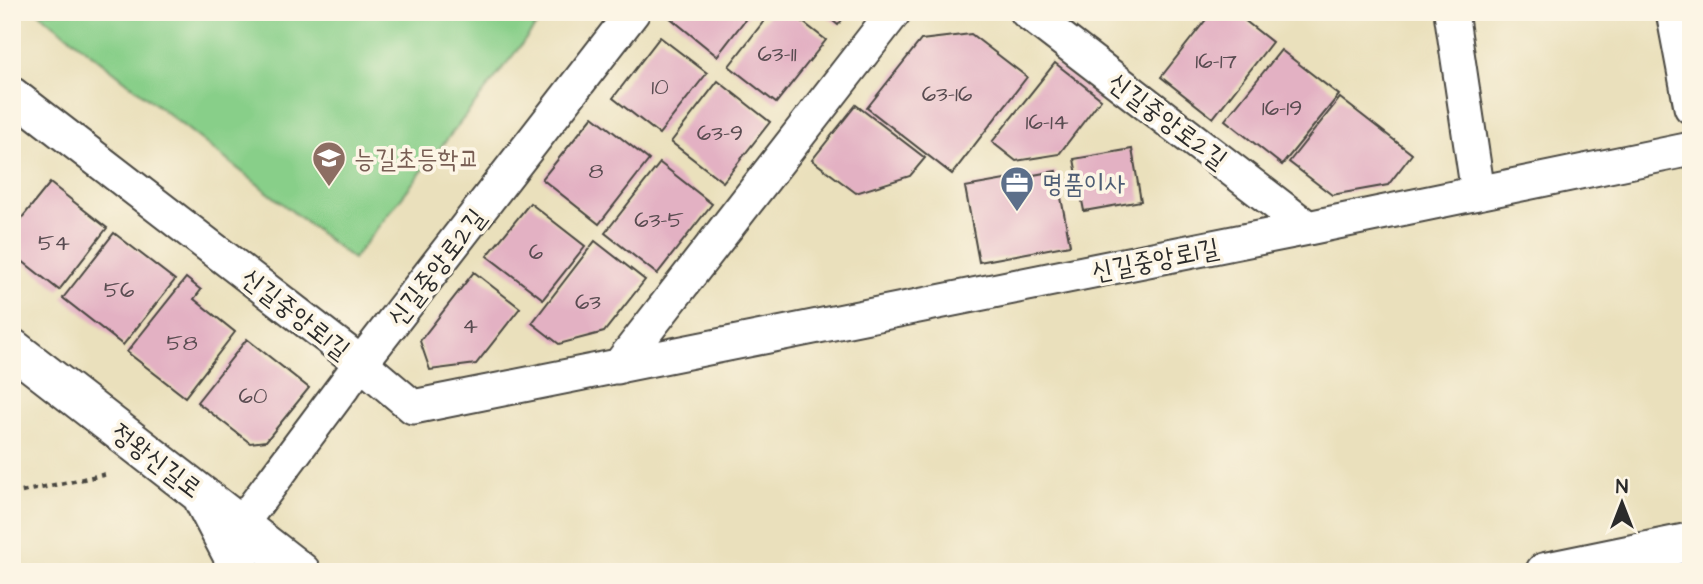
<svg xmlns="http://www.w3.org/2000/svg" width="1703" height="584" font-family="'Architects Daughter','Poor Story',sans-serif">
	<style>
		.green { fill: #88cf89; stroke: #5a7d5a; stroke-width: 2 }
		.building { fill: #e3b1c3 }
		.lines { fill: none; stroke-linecap: round; stroke-linejoin: round }
		.street-casing { stroke: #484641; stroke-width: 37 }
		.secondary-casing { stroke: #484641; stroke-width: 42 }
		.path { stroke: #484641; stroke-width: 4.5; stroke-dasharray: 5 5; stroke-linecap: butt }
		.street { stroke: #fff; stroke-width: 33 }
		.secondary { stroke: #fff; stroke-width: 38 }
		.labels { text-anchor: middle; stroke-width: 7; stroke-linejoin: round; paint-order: stroke }
		.number-label { font-size: 23px; fill: #594c51 }
		.street-label { font-size: 26px; fill: #2b2b2b; stroke: #fcf5e5 }
		.education-label { font-size: 26px; fill: #785e54; stroke: #fcf5e5; text-anchor: start }
		.service-label { font-size: 26px; fill: #4e5e75; stroke: #fcf5e5; text-anchor: start }
	</style>
	<rect width="100%" height="100%" fill="#fcf5e5"/>
	<filter id="ink" filterUnits="userSpaceOnUse"><feTurbulence type="fractalNoise" baseFrequency=".0143" numOctaves="2"/><feDisplacementMap in="SourceGraphic" scale="14" xChannelSelector="R" yChannelSelector="G"/><feConvolveMatrix kernelMatrix="1 2 1 2 8 2 1 2 1" color-interpolation-filters="sRGB"/></filter>
	<filter id="wash" filterUnits="userSpaceOnUse"><feTurbulence type="fractalNoise" baseFrequency=".00686" numOctaves="4" result="noise"/><feDisplacementMap in="SourceGraphic" scale="28" xChannelSelector="R" yChannelSelector="G"/><feGaussianBlur stdDeviation="1.57" result="paint"/><feColorMatrix in="noise" values="0 0 0 0 0 0 0 0 0 0 0 0 0 0 0 0 0 1.4 0 .05"/><feComposite in="paint" operator="in"/></filter>
	<g filter="url(#wash)">
		<rect width="100%" height="100%" fill="#eae0bc"/>
		<path class="green" d="M38 12H547L353 259Z"/>
		<g id="blocks">
			<path class="building" d="M671 12H751L717 56 668 16Z
				M771 12H790L826 40 776 103 729 66Z
				M822 12H848L838 25Z
				M1212 12H1234L1272 42 1213 118 1161 77Z
				M971 34 1027 77 952 174 867 108 921 40Z
				M660 37 707 73 659 134 613 98Z
				M1281 50 1339 95 1282 165 1225 120Z
				M1055 63 1101 99 1059 154 1016 161 992 142Z
				M718 81 770 122 723 182 671 142Z
				M1340 98 1412 154 1388 185 1332 195 1289 162Z
				M856 105 925 158 910 176 856 193 812 160Z
				M593 116 649 160 599 224 542 179Z
				M1132 149 1141 201 1084 211 1074 159Z
				M660 163 712 204 657 274 605 233Z
				M1056 171 1070 245 979 262 965 187Z
				M50 183 107 228 59 290 12 253V230Z
				M530 203 585 246 543 299 487 256Z
				M114 233 175 280 123 345 63 298Z
				M595 241 645 280 604 332 559 344 532 323Z
				M474 272 520 308 476 364 430 370 420 341Z
				M186 278 201 290 194 299 235 332 185 397 127 352Z
				M247 339 309 388 266 441 250 443 197 402Z"/>
		</g>
	</g>
	<g filter="url(#ink)">
		<use href="#blocks" fill-opacity="0" stroke="#484641" stroke-width="2"/>
		<g class="lines">
			<g class="street-casing">
				<path id="street" d="M1027 12 1308 228
					M1451 12 1478 193
					M1673 12 1691 107
					M12 94 361 363 413 407 1308 228 1691 149
					M618 367 894 12
					M241 524 361 363 633 12"/>
			</g>
			<g class="secondary-casing">
				<path id="secondary" d="M12 348 301 572
					M204 501 241 572
					M1545 572 1691 542"/>
			</g>
			<path class="path" d="M12 494 107 474"/>
			<use href="#street" class="street"/>
			<use href="#secondary" class="secondary"/>
		</g>
	</g>
	<defs>
		<g id="school-pin" transform="scale(1.75)"><path d="M0 17L-7.5 6A9.5 9.5 0 1 1 7.5 6Z" fill="#8d6e63" stroke="#fcf5e5"/><path d="M0-5L7-2L0 1L-7-2ZM-4 1L0 2.5L4 1V4Q0 6-4 4Z" fill="#fff"/></g>
		<g id="office-pin" transform="scale(1.75)"><path d="M0 17L-7.5 6A9.5 9.5 0 1 1 7.5 6Z" fill="#5c6f8a" stroke="#fcf5e5"/><path d="M-6-3h4V-5.5h4V-3h4V5H-6ZM-1-4.5V-3h2v-1.5ZM-6 0V1H6V0Z" fill="#fff"/></g>
	</defs>
	<g fill-rule="evenodd">
		<use href="#school-pin" x="329" y="158"/>
		<use href="#office-pin" x="1017" y="183"/>
	</g>
	<g class="labels">
		<g class="number-label">
			<text x="777" y="61">63-11</text>
			<text x="1216" y="68">16-17</text>
			<text x="660" y="94">10</text>
			<text x="947" y="101">63-16</text>
			<text x="1282" y="115">16-19</text>
			<text x="1047" y="129">16-14</text>
			<text x="720" y="140">63-9</text>
			<text x="596" y="178">8</text>
			<text x="659" y="227">63-5</text>
			<text x="54" y="250">54</text>
			<text x="536" y="259">6</text>
			<text x="119" y="297">56</text>
			<text x="588" y="309">63</text>
			<text x="470" y="333">4</text>
			<text x="182" y="350">58</text>
			<text x="253" y="403">60</text>
		</g>
		<g class="street-label">
			<text transform="translate(1168 120) rotate(37)" y="9">신길중앙로2길</text>
			<text transform="translate(1155 259) rotate(-11)" y="9">신길중앙로1길</text>
			<text transform="translate(436 267) rotate(-52)" y="9">신길중앙로2길</text>
			<text transform="translate(296 313) rotate(38)" y="9">신길중앙로1길</text>
			<text transform="translate(157 460) rotate(37)" y="9">정왕신길로</text>
		</g>
		<g class="education-label">
			<text x="354" y="167">능길초등학교</text>
		</g>
		<g class="service-label">
			<text x="1042" y="192">명품이사</text>
		</g>
	</g>
	<rect width="1703" height="584" fill="none" stroke="#fcf5e5" stroke-width="42"/>
	<g transform="translate(1622 503)" stroke="#fcf5e5" stroke-width="5" paint-order="stroke">
	<path d="M0-5L12 26L0 18L-12 26Z" fill="#2b2b2b"/>
	<text y="-10" font-size="19" font-weight="bold" text-anchor="middle" fill="#2b2b2b">N</text>
	</g>
</svg>
